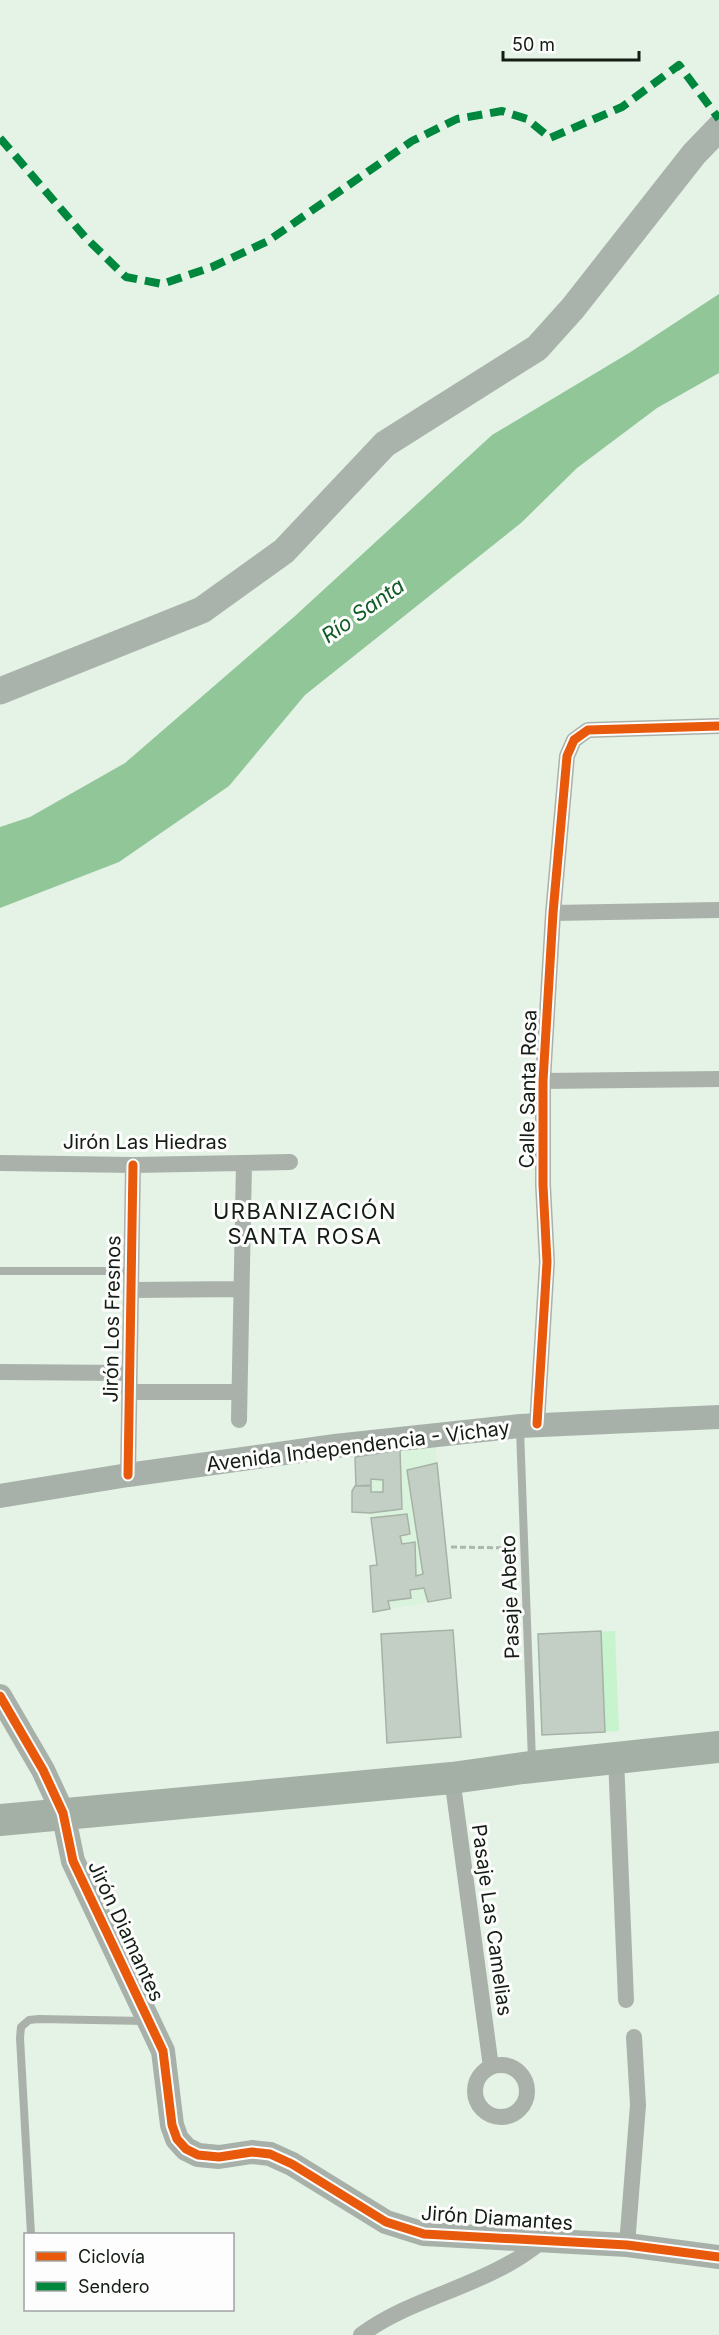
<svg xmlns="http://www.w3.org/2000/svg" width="719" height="2335" font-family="Inter,sans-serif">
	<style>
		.built { fill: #daf3dc }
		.green { fill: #c8f4cd }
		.water { fill: #91c698 }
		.building { fill: #c3cfc4; stroke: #a6b2a7; stroke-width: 1.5 }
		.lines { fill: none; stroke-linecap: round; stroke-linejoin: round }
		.path { stroke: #aeb7af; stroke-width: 3; stroke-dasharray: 6 3; stroke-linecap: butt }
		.lane { stroke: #aab1aa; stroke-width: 8 }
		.street { stroke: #aab1aa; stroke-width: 16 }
		.secondary { stroke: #a8b1a9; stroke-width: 24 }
		.primary { stroke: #aab3ab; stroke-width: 27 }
		.highway { stroke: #a4afa5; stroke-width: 32 }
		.quiet { stroke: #00873e; stroke-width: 8; stroke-dasharray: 15 8; stroke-linecap: butt }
		.cycleway-casing { stroke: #fdfdfd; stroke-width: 13 }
		.cycleway { stroke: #e8590c; stroke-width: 9 }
		.labels { text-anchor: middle; stroke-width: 6; stroke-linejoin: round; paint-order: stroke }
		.street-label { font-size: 20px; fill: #131d14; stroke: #fdfdfd }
		.water-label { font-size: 21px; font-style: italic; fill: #125c25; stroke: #fdfdfd }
		.quarter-label { font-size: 22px; letter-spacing: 1.5px; fill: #131d14; stroke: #fdfdfd }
	</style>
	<rect width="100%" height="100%" fill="#e4f3e5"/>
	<path class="built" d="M435 1445 451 1598 373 1612 377 1565 370 1513 352 1512V1491L356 1486 355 1457Z"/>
	<path class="green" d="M615 1631 619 1731 542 1735 538 1634Z"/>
	<path class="water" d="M719 294V373L657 408 577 468 521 523 305 695 229 786 119 862 0 908V827L30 817 125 763 295 616 492 435 629 353Z"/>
	<path class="building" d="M400 1450 402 1509 370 1513 352 1512V1491L355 1486H371V1492H383V1480L371 1479V1485L356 1486 355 1457Z
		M437 1463 451 1598 428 1602 424 1588 410 1590 411 1598 388 1601 390 1609 373 1612 370 1566 377 1565 371 1518 407 1514 410 1534 400 1536 402 1544 415 1542 416 1576 423 1574 407 1470Z
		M453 1630 461 1737 387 1743 381 1634Z
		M601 1631 605 1732 542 1735 538 1634Z"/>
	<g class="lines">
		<path class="path" d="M451 1547 511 1548"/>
		<path class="lane" d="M0 1271H132
			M520 1429 532 1761
			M31 2234 20 2038 21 2027 29 2020 39 2019 145 2021"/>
		<path class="street" d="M553 913 719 910
			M543 1081 719 1079
			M0 1163 133 1165 290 1162
			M132 1290 241 1289
			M0 1372 129 1373
			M129 1392H239
			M239 1420 244 1163
			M537 1424 547 1262 543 1185V1081L553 913 567 756 574 740 588 730 719 726
			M128 1475 133 1165
			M616 1758 626 2000
			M452 1778 491 2067
			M475 2091a26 26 0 1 1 52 0a26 26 0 1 1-52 0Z
			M627 2245 638 2105 634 2037
			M361 2335C405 2302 462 2291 510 2263 522 2257 533 2248 544 2240"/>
		<path class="secondary" d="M0 1496 128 1475 335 1446 520 1426 719 1417
			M0 1696 43 1770 63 1813 73 1861 163 2051 172 2125 177 2139 186 2149 198 2155 219 2157 252 2152 270 2154 292 2164 386 2222 424 2234 627 2245 719 2257"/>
		<path class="primary" d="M0 691 202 610 284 551 385 444 537 348 573 308 694 154 719 128"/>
		<path class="highway" d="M0 1820 452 1778 523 1768 719 1747"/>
		<path class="quiet" d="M0 138 85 237 126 277 162 284 212 267 268 241 412 141 457 119 502 111 527 119 550 138 622 107 679 65 719 119"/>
		<g class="cycleway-casing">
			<path id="cycleway" d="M537 1424 547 1262 543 1185V1081L553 913 567 756 574 740 588 730 719 726
				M128 1475 133 1165
				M0 1696 43 1770 63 1813 73 1861 163 2051 172 2125 177 2139 186 2149 198 2155 219 2157 252 2152 270 2154 292 2164 386 2222 424 2234 627 2245 719 2257"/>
		</g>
		<use href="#cycleway" class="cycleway"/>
	</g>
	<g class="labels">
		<g class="street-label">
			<text transform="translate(528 1089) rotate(-89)" y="7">Calle Santa Rosa</text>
			<text x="145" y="1149">Jirón Las Hiedras</text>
			<text transform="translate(112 1319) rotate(-89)" y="7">Jirón Los Fresnos</text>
			<text transform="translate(358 1446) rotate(-7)" y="7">Avenida Independencia - Vichay</text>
			<text transform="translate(510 1597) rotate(-92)" y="7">Pasaje Abeto</text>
			<text transform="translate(492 1920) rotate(82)" y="7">Pasaje Las Camelias</text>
			<text transform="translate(126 1931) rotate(65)" y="7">Jirón Diamantes</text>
			<text transform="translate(497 2218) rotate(4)" y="7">Jirón Diamantes</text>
		</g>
		<g class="water-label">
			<text transform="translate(363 611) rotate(-35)" y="7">Río Santa</text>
		</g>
		<g class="quarter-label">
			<text x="305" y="1219">URBANIZACIÓN<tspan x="305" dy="25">SANTA ROSA</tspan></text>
		</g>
	</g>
	<rect x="24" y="2233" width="210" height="78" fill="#fdfdfd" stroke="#9fa3a0" stroke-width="1.5"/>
	<rect x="36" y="2252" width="30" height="9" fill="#e8590c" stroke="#9fa3a0" stroke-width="1.5"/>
	<text x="78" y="2263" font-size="18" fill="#131d14">Ciclovía</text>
	<rect x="36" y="2282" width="30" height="9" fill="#00873e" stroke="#9fa3a0" stroke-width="1.5"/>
	<text x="78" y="2293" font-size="18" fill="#131d14">Sendero</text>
	<path d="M503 51v9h136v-9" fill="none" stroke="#131d14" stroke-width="3"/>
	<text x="512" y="51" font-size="18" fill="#131d14" stroke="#fdfdfd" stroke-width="4.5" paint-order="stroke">50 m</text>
</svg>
